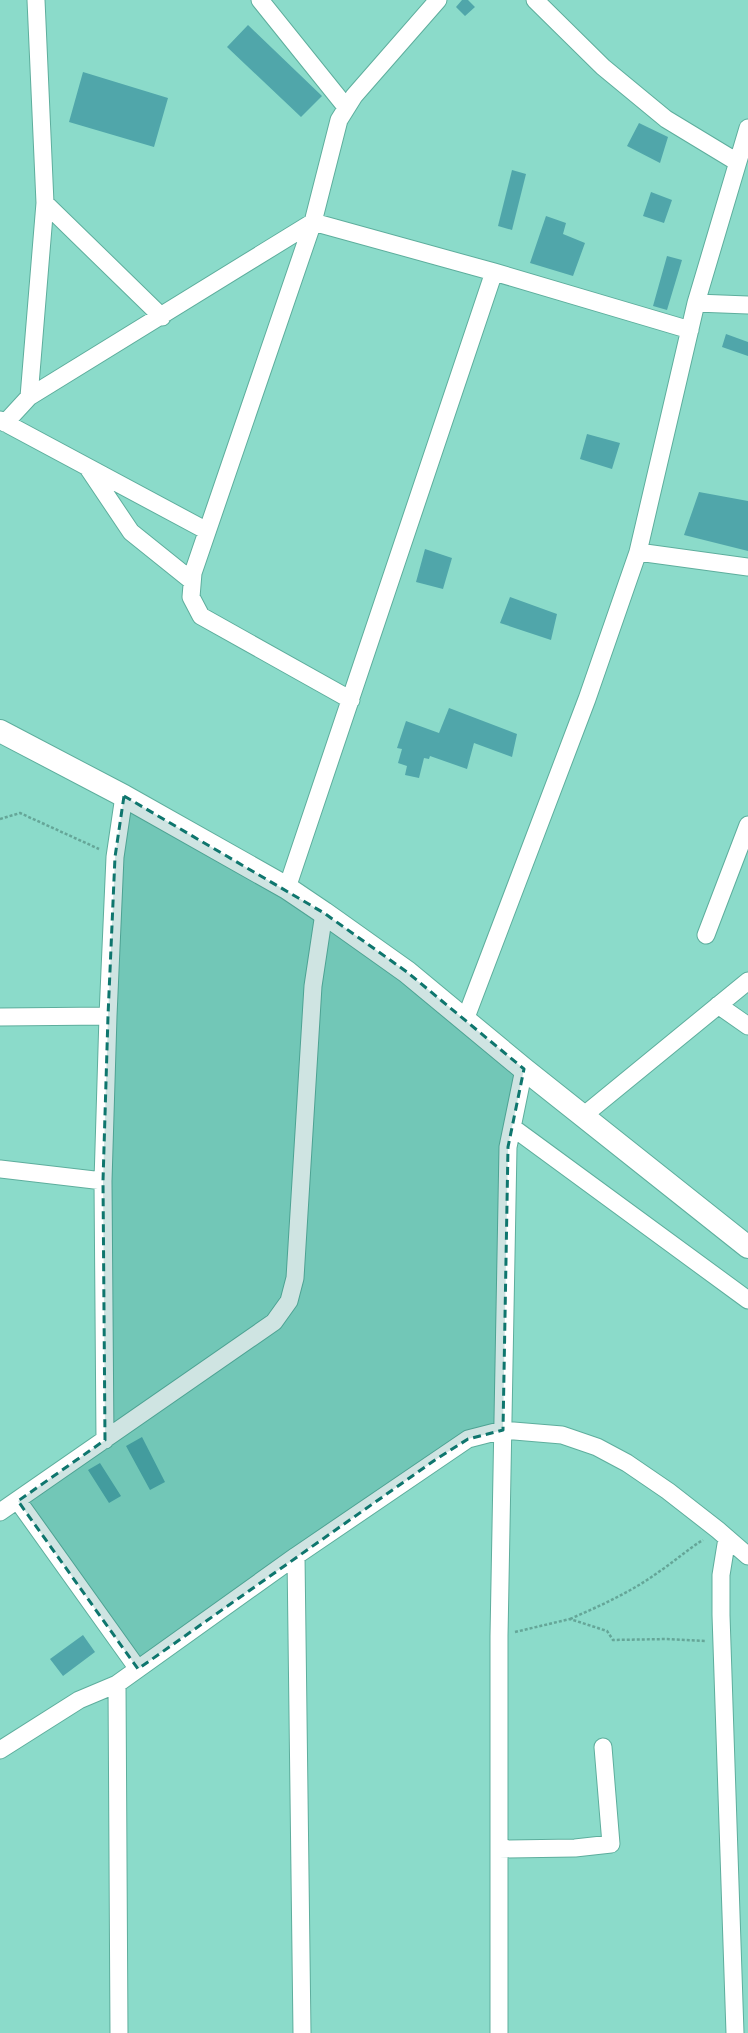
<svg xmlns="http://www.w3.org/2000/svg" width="748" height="2033" font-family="'IBM Plex Sans',sans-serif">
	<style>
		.building { fill: #50a6aa }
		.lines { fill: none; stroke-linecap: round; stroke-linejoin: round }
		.street-casing { stroke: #5eae9d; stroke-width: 19 }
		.secondary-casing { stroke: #5eae9d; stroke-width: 24 }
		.path { stroke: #65a698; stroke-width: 2.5; stroke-dasharray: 3 2; stroke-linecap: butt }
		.street { stroke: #fff; stroke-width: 17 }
		.secondary { stroke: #fff; stroke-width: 22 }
		.marked { fill: #0f766e; fill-opacity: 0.2; stroke: #0f766e; stroke-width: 3; stroke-dasharray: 8 5; stroke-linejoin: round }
	</style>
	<rect width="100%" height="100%" fill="#8bdbca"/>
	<path class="building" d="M462 0H468L475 7 465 16 456 7Z
		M248 25 322 96 301 117 227 47Z
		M83 72 168 98 154 147 69 122Z
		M639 123 668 137 660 163 627 146Z
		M512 170 526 174 512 230 498 226Z
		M651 192 672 200 664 223 643 216Z
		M546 216 566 223 563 234 585 243 573 276 530 263Z
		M667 256 682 260 667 310 653 306Z
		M726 334 748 342V356L722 347Z
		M587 434 620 443 612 469 580 459Z
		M699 492 748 501V551L684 535Z
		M425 549 452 558 443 589 416 582Z
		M510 597 557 614 551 640 500 623Z
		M449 708 517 734 512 757 474 743 467 769 430 756 429 759 424 758 419 778 405 775 407 766 398 763 402 749 397 748 406 721 439 733Z
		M142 1437 165 1482 150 1490 126 1446Z
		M100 1463 121 1496 109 1503 88 1470Z
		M83 1635 95 1652 63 1676 50 1659Z"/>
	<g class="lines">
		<g class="street-casing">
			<path id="street" d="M260 0 346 107
				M535 0 603 67 666 119 737 162
				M45 203 162 317
				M696 303 748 305
				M29 397 45 203 36 0
				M0 420 207 531
				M5 423 29 397 313 222 494 272 690 330
				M88 468 131 532 192 581
				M638 552 748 567
				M351 700 201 616 191 597 193 573 313 222 339 120 354 96 438 0
				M287 888 494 272
				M706 935 748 825
				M718 1005 748 1026
				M0 1017 108 1016
				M465 1020 587 699 638 552 696 303 748 128
				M583 1116 748 981
				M512 1127 748 1300
				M0 1169 103 1181
				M105 1440 103 1181 108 1016 115 857 124 796
				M18 1501 138 1669
				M0 1512 274 1322 289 1301 295 1278 313 986 324 913
				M727 1538 721 1575V1615L735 2033
				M296 1556 302 2033
				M117 1684 119 2033
				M0 1750 79 1700 117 1684 296 1556 468 1439 503 1430 562 1435 597 1447 627 1463 668 1491 718 1530 748 1556
				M499 1849 575 1848 611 1844 603 1747
				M499 2033V1636L508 1147 524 1069"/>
		</g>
		<g class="secondary-casing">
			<path id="secondary" d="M0 731 124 796 287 888 324 913 407 972 524 1069 748 1247"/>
		</g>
		<path class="path" d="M0 819 20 813 99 849
			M570 1619C602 1605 633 1591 660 1571 675 1561 688 1549 703 1540
			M515 1632 570 1619 607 1631 613 1640 667 1639 705 1641"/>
		<use href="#street" class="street"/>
		<use href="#secondary" class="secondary"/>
	</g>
	<path class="marked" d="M124 796 324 913 407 972 524 1069 508 1147 503 1430 468 1439 435 1460 138 1669 18 1501 105 1440 103 1181 108 1016 115 857Z"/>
</svg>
